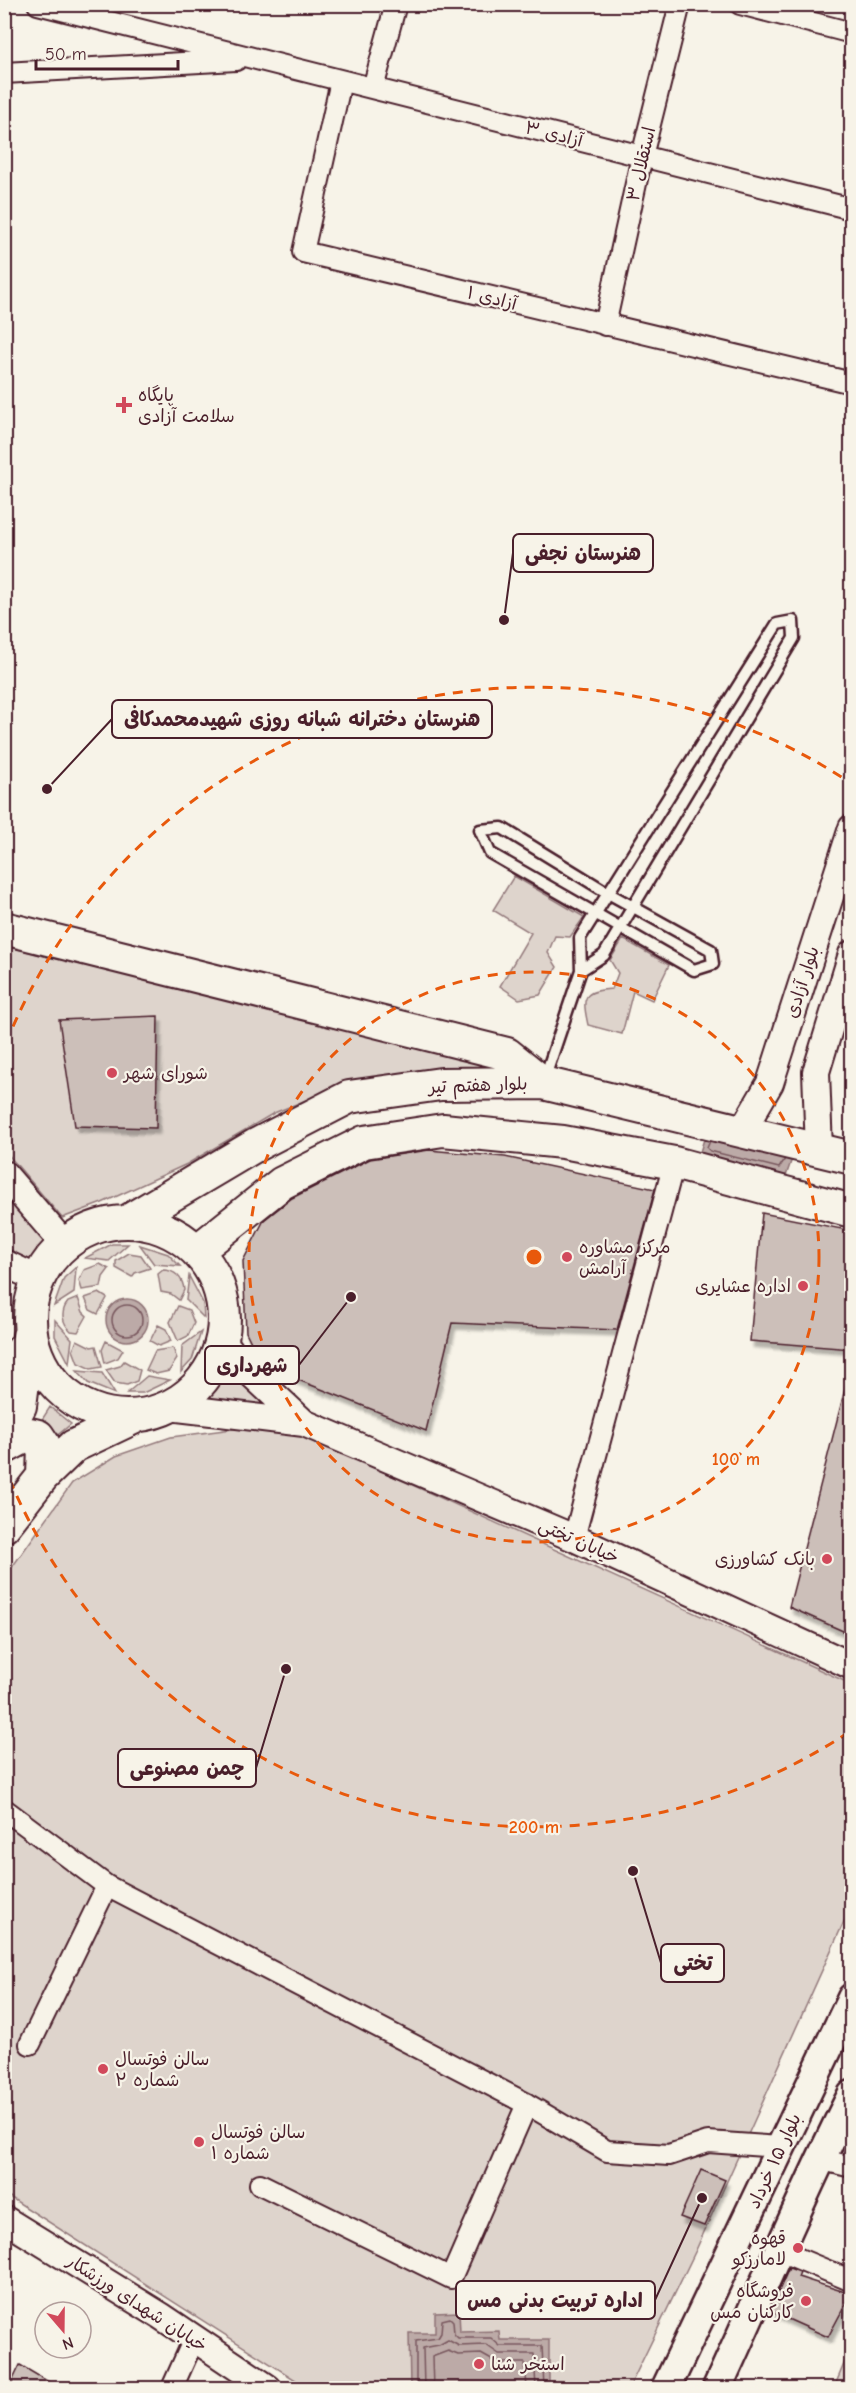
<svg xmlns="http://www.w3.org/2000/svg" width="856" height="2393" font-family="'Comic Neue','Playpen Sans Arabic',sans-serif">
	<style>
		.green { fill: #ded4cc; stroke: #947a7c; stroke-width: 1.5 }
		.water { fill: #bcaaa7; stroke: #8e7275; stroke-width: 1.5 }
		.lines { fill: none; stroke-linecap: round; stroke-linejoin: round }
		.shore { stroke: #78575d; stroke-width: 1.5 }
		.building { fill: #ccbfb9; stroke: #4a1f2b; stroke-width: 1.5; filter: url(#shadow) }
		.service-casing { stroke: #4a1f2b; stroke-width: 15 }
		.minor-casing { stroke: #4a1f2b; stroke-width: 24 }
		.tertiary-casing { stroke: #4a1f2b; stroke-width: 30 }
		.secondary-casing { stroke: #4a1f2b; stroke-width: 33 }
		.primary-casing { stroke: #4a1f2b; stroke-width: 36 }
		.service { stroke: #f7f3e8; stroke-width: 10 }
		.minor { stroke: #f7f3e8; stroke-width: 20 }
		.tertiary { stroke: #f7f3e8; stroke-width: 26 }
		.secondary { stroke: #f7f3e8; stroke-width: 28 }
		.primary { stroke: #f7f3e8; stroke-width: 32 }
		.ring { fill: none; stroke: #e8590c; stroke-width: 3; stroke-dasharray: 10 8 }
		.poi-dot { fill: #d1495b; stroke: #f7f3e8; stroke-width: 2 }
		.labels { text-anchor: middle; stroke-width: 4.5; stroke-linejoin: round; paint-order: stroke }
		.street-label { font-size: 18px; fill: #4a1f2b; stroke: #f7f3e8 }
		.poi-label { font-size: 18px; fill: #4a1f2b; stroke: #f7f3e8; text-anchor: start }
		.centre { fill: #e8590c; stroke: #f7f3e8; stroke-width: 3 }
		.ring-label { font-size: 18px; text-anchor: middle; font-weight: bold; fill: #e8590c; stroke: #f7f3e8; stroke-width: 4.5; stroke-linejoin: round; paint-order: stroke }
		.leader { fill: none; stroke: #4a1f2b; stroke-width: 2 }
		.callout-dot { fill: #4a1f2b; stroke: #f7f3e8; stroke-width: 2 }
		.callout { fill: #f7f3e8; stroke: #4a1f2b; stroke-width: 2 }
		.callout-label { font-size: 20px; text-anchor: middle; font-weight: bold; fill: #4a1f2b }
	</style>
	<defs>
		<filter id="shadow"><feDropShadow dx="3.5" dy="6" stdDeviation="1.5" flood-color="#0004"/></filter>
	</defs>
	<rect width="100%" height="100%" fill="#f7f3e8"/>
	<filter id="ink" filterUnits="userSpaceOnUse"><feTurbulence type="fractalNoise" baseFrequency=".0167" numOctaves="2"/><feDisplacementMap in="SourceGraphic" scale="12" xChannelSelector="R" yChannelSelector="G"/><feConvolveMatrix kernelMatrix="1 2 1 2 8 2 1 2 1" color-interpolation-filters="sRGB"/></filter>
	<g filter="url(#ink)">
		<path class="green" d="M514 876 584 917 570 937 555 936 548 953 557 967 540 995 519 999 500 986 531 933 493 910Z
			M623 939 669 965 652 1000 633 991 622 1034 588 1025C582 997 582 991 612 989L618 973 610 960Z
			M5 946 497 1066 336 1088 274 1113 187 1164 102 1203 62 1218 5 1151Z
			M4 1177 50 1247 34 1264 5 1250Z
			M112 1244H128L109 1261 85 1258Z
			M140 1245 168 1254 180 1266 154 1264Z
			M129 1253 141 1255 150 1268 135 1273 132 1277 116 1268V1261Z
			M100 1264 109 1269 103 1277 101 1287 82 1290 79 1280 84 1270Z
			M76 1267 74 1293 54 1306 64 1278Z
			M163 1270C175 1270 183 1278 184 1290L179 1300 171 1294 161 1292 158 1274Z
			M189 1276 203 1303 204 1318 186 1300Z
			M99 1293 107 1298 98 1314 90 1310 85 1298Z
			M78 1298 83 1312 87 1316 78 1332 71 1331C62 1323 60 1312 68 1302Z
			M178 1306 189 1310 194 1323 188 1336 178 1341 170 1322Z
			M55 1320 72 1339 69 1363 55 1336Z
			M158 1325 166 1329 171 1341 159 1346 150 1341Z
			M201 1332 192 1360 181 1372 182 1346Z
			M77 1340 91 1347 96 1346 102 1367 91 1369 78 1363 73 1350Z
			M106 1341 123 1350 118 1358 105 1363 102 1350Z
			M224 1346 295 1419 178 1405C202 1389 214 1373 224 1346Z
			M173 1348 177 1359 169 1371 156 1374 146 1370 155 1351Z
			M124 1361 140 1370 137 1381 127 1385 115 1383 106 1370 120 1366Z
			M77 1371 102 1373 115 1394 88 1383Z
			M147 1376 170 1380 143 1393H127Z
			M50 1407 71 1424 54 1438 36 1429Z
			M240 1428 300 1434 851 1684V1906L696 2250 629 2388H308L5 2194V1577L72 1483 116 1456 171 1437Z
			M851 2347V2388H834Z"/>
		<path class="water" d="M706 1133 794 1153 786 1176 699 1155Z
			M106 1320a21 21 0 1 1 42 0a21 21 0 1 1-42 0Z
			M459 2312 460 2332 499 2331 500 2340H549V2388H410L409 2333H435V2313Z"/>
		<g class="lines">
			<path class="shore" d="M710 1141 707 1148 710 1151 779 1168 785 1159
				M112 1320a15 15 0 1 1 30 0a15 15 0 1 1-30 0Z
				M416 2388V2341L438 2338 441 2333 442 2320 450 2318 453 2321 454 2334 458 2338H491L500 2346H542L544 2388
				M424 2388 423 2348 439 2345 448 2340 459 2346 486 2345 499 2354H534L536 2388
				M433 2388 432 2357 448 2351 458 2355 481 2354 497 2363H525L527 2388"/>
		</g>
		<path class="building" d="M158 1016 156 1128 75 1126 59 1020Z
			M429 1150 505 1157 655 1189 617 1330 452 1323 426 1431 266 1367 260 1361 246 1332 243 1261 264 1220 292 1198 370 1159Z
			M762 1213 852 1231V1349L750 1341Z
			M846 1385 852 1386V1635L789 1607Z
			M701 2170 725 2180 704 2226 680 2217Z
			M789 2268 800 2272 798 2277 851 2294 828 2337 770 2311Z
			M20 2365 59 2388H9Z"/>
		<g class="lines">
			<g class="service-casing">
				<path id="service" d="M502 828 608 893 711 950 713 964 694 970 490 853 480 830Z
					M544 1080 581 970 580 938 777 624 793 621 794 638 604 955 581 970"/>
			</g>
			<g class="minor-casing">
				<path id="minor" d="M38 4 852 209
					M740 4 852 33
					M4 73 236 60
					M341 81 303 252 852 383
					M373 88 396 4
					M605 325 642 156 680 4
					M4 1362 28 1334
					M574 1538 674 1163
					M4 1809 107 1886 527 2104 607 2151 669 2155 708 2142 780 2147
					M30 2044 107 1886
					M819 2159 852 2167
					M260 2184 451 2278 527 2104
					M780 2251 852 2281
					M172 2388 194 2339"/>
			</g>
			<g class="tertiary-casing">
				<path id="tertiary" d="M742 1131 770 1083 852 828
					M819 1150 816 1072 852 954
					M4 1174 64 1244
					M4 1263 38 1279
					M222 1340 241 1364 304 1423
					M169 1407 304 1423 574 1538 852 1666
					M4 2219 161 2316 268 2388"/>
			</g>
			<g class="secondary-casing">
				<path id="secondary" d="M666 2388 852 1998
					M717 2388C762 2291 803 2191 852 2095"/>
			</g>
			<g class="primary-casing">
				<path id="primary" d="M4 928 507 1054 543 1083
					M128 1221 256 1145 349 1097 441 1084 543 1083 852 1158
					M30 1319a97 97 0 1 1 194 0a97 97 0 1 1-194 0Z
					M197 1251 282 1183 364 1142 443 1130 563 1142 674 1163 852 1211
					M4 1437 20 1406 29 1336
					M4 1448 30 1434 38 1436 44 1445 43 1476
					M4 1526 43 1476 74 1446 137 1416"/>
			</g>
			<use href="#service" class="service"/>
			<use href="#minor" class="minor"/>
			<use href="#tertiary" class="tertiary"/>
			<use href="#secondary" class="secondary"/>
			<use href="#primary" class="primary"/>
		</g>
	</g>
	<g class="ring">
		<circle cx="534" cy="1257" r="285"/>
		<path d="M849 1732A570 570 0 0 1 6 1471M6 1043A570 570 0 0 1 849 782"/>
	</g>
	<g class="poi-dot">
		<path d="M121 396h6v6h6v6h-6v6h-6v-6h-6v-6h6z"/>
		<circle cx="112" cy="1073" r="6"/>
		<circle cx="567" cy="1257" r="6"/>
		<circle cx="803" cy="1286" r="6"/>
		<circle cx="827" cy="1559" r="6"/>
		<circle cx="103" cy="2069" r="6"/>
		<circle cx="199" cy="2142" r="6"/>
		<circle cx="798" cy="2248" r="6"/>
		<circle cx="806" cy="2301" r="6"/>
		<circle cx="479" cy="2364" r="6"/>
	</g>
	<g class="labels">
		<g class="street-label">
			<text transform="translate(554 134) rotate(14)" y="6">آزادی ۳</text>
			<text transform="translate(641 164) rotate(-77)" y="6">استقلال ۳</text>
			<text transform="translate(492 298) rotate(14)" y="6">آزادی ۱</text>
			<text transform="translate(802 982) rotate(-72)" y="6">بلوار آزادی</text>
			<text transform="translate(478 1085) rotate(-2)" y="6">بلوار هفتم تیر</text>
			<text transform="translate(579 1541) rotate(24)" y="6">خیابان تختی</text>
			<text transform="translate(774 2161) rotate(-65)" y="6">بلوار ۱۵ خرداد</text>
			<text transform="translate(137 2303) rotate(33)" y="6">خیابان شهدای ورزشکار</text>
		</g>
		<g class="poi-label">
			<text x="138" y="401">پایگاه<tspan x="138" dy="21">سلامت آزادی</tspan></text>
			<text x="124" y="1079">شورای شهر</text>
			<text x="579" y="1253">مرکز مشاوره<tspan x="579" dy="21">آرامش</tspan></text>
			<text x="791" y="1292" text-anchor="end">اداره عشایری</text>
			<text x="815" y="1565" text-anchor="end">بانک کشاورزی</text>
			<text x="115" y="2065">سالن فوتسال<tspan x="115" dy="21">شماره ۲</tspan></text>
			<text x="211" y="2138">سالن فوتسال<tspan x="211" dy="21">شماره ۱</tspan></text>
			<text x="786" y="2244" text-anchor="end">قهوه<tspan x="786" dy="21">لامارزکو</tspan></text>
			<text x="794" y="2297" text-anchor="end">فروشگاه<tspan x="794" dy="21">کارکنان مس</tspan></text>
			<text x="491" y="2370">استخر شنا</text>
		</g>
	</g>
	<circle cx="534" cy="1257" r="9" class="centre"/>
	<g class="ring-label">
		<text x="736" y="1465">100 m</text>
		<text x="534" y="1833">200 m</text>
	</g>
	<path class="leader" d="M504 620L513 553M47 789L112 719M351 1297L299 1365M286 1669L256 1768M633 1871L661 1963M702 2198L655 2300"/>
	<g class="callout-dot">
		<circle cx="504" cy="620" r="6"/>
		<circle cx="47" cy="789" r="6"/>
		<circle cx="351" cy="1297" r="6"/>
		<circle cx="286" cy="1669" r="6"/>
		<circle cx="633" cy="1871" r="6"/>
		<circle cx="702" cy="2198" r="6"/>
	</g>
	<g class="callout">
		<rect x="513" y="534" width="140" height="38" rx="6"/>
		<rect x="112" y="700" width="380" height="38" rx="6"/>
		<rect x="205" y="1346" width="94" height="38" rx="6"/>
		<rect x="118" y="1749" width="138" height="38" rx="6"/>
		<rect x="661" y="1944" width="63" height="38" rx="6"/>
		<rect x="456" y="2281" width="199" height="38" rx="6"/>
	</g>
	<g class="callout-label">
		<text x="583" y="560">هنرستان نجفی</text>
		<text x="302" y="726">هنرستان دخترانه شبانه روزی شهیدمحمدکافی</text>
		<text x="252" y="1372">شهرداری</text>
		<text x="187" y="1775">چمن مصنوعی</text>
		<text x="693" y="1970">تختی</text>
		<text x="555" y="2307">اداره تربیت بدنی مس</text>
	</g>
	<rect width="856" height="2393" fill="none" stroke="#f7f3e8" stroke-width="24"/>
	<rect x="12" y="12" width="832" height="2369" fill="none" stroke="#4a1f2b" stroke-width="2" filter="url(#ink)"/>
	<g transform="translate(63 2330) rotate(160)"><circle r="28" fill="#f7f3e8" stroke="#b29e9c" stroke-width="1.5"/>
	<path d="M0-4.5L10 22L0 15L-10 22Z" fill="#d1495b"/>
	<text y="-9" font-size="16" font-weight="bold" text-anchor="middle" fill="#4a1f2b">N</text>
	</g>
	<path d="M36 60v9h142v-9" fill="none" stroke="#4a1f2b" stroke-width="3"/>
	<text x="45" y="60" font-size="18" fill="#4a1f2b" stroke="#f7f3e8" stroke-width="4.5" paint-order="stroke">50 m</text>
</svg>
